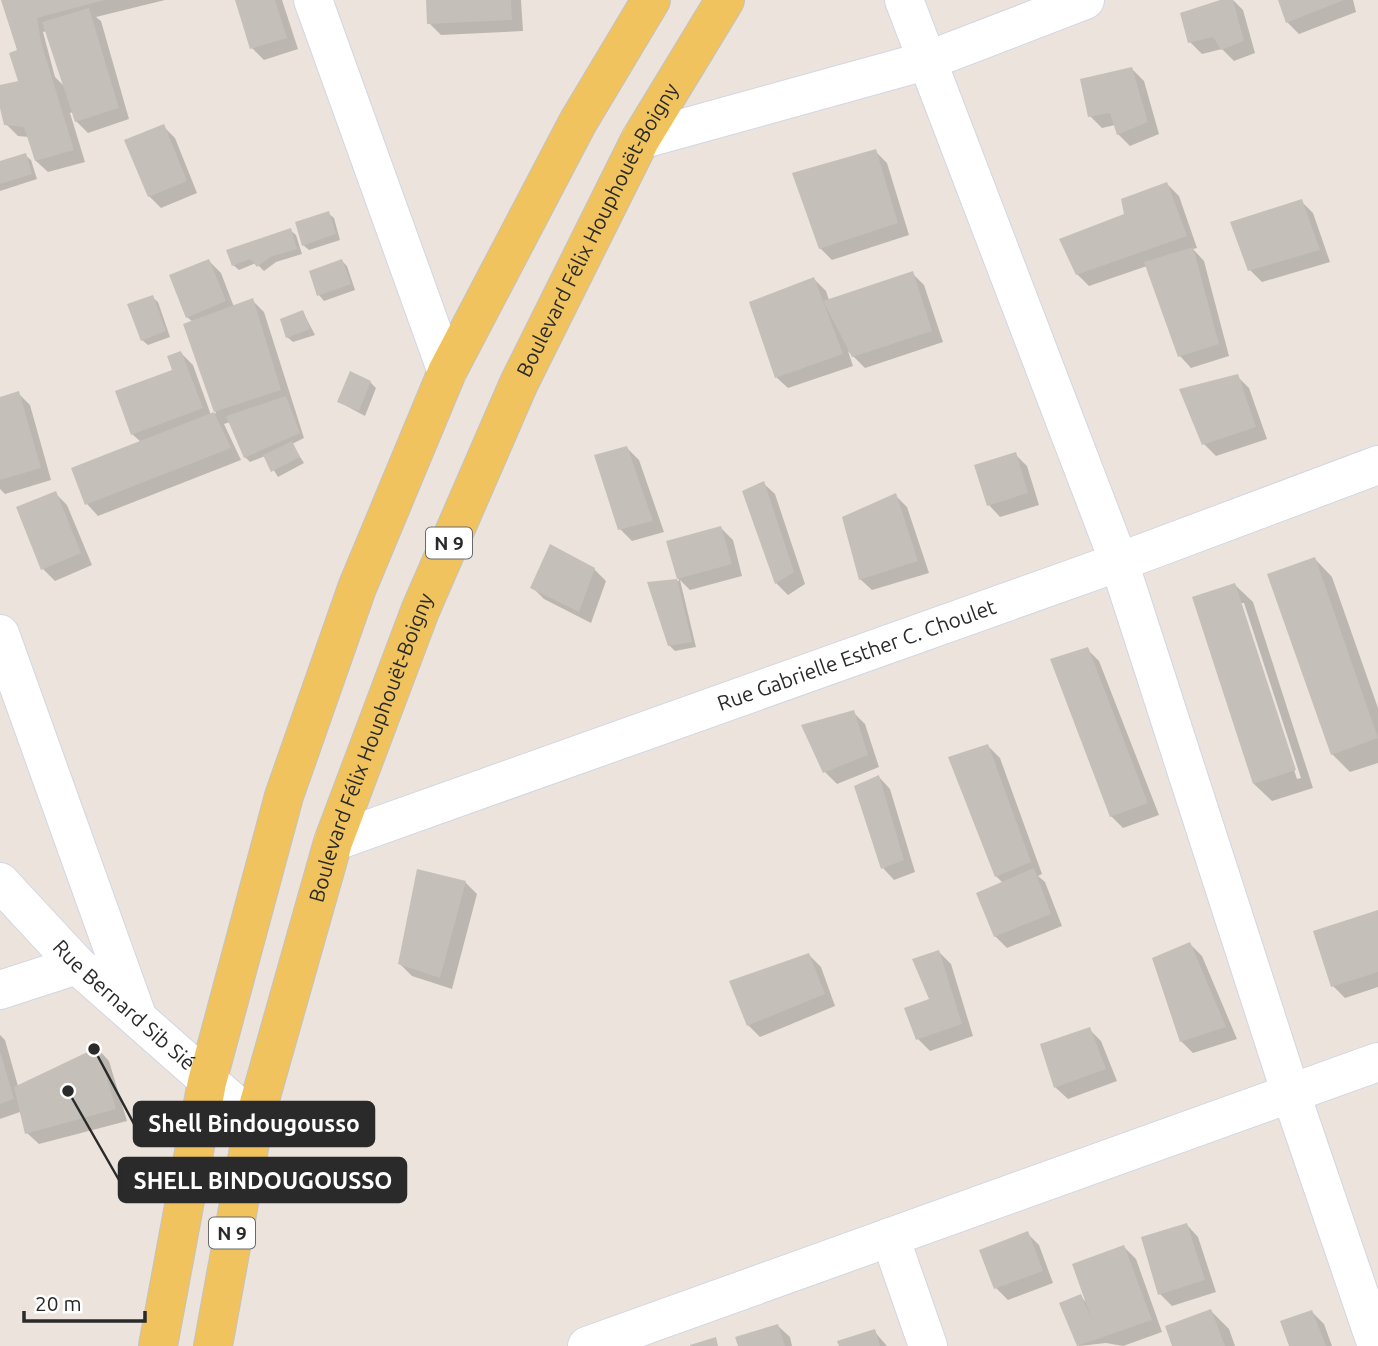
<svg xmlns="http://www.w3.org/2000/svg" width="1378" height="1346" font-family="Ubuntu,sans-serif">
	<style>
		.shadow { fill: #0003; fill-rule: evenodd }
		.building { fill: #c4bfb8 }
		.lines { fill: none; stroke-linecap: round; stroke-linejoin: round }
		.minor-casing { stroke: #d2d6e3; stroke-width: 40 }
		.primary-casing { stroke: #c3c3c3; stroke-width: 40 }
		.minor { stroke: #fff; stroke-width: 38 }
		.primary { stroke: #f0c35e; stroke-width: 38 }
		.labels { text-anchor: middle; stroke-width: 6; stroke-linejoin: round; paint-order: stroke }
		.shield { fill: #fff; stroke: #6a6a6a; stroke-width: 2 }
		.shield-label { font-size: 19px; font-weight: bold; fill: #2a2a2a }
		.street-label { font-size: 21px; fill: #2a2a2a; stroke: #fff }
		.leader { fill: none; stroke: #2a2a2a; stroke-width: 2.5 }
		.callout-dot { fill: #2a2a2a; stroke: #fff; stroke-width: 2.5 }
		.callout { fill: #2a2a2a; stroke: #2a2a2a; stroke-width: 2.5 }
		.callout-label { font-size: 23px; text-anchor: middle; font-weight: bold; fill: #fff }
	</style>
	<rect width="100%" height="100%" fill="#ece4dc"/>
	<path class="shadow" d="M3 0H165L96 17 101 21 129 119 88 133 76 121 73 112 70 113 85 162 48 172 36 161 29 137 18 136 6 124 0 87 20 81 19 51ZM46 31 65 87 55 77 43 32Z
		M237 0H282L298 49 264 60 252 48Z
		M428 0H521L523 31 441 35 429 23Z
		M1225 0H1233L1243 10 1255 53 1234 61 1222 49 1202 54 1190 42Z
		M1280 0H1353L1356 12 1299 34 1287 22Z
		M1132 69 1144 81 1159 134 1130 146 1118 134 1115 125 1102 128 1090 116Z
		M163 126 175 138 197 193 161 208 149 196Z
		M875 151 887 163 909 235 832 260 820 248Z
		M25 155 31 160 37 179 0 191V163Z
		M1167 184 1179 196 1197 248 1193 249 1204 261 1229 356 1191 368 1180 356 1147 266 1089 286 1077 274 1126 215Z
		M1301 201 1313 213 1330 262 1262 282 1250 270Z
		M328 213 334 218 340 240 309 250 303 245Z
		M290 230 296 235 302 254 276 262 264 271 256 263 239 270 233 265Z
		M209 261 221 273 234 307 252 300 264 312 304 438 292 444 304 463 278 477 265 456 250 462 245 457 230 422 224 424 241 460 98 516 87 504 73 469 141 442 133 435 117 392 174 371 181 353 193 365 211 415 216 413 185 325 193 322 187 317Z
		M342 261 347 266 355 290 324 301 319 295Z
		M912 273 924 285 943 342 865 368 848 351 853 366 788 388 776 377 814 279 826 291 829 300Z
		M152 297 158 302 170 337 148 345 142 340Z
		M303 312 315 335 293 342 287 337Z
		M1237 376 1249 388 1267 439 1216 456 1204 444Z
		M370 382 376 388 365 416 339 402Z
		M18 393 30 405 51 480 5 494 0 489V398Z
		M627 448 639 460 664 532 632 541 620 529Z
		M1015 454 1027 466 1039 505 1000 517 989 505Z
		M763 483 775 494 805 584 788 595 776 583Z
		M55 493 67 505 92 565 55 581 43 569Z
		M895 495 907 507 929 573 872 590 860 579Z
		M721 528 733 540 742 576 690 590 680 580 696 647 675 651 669 645 649 583 679 581 669 542Z
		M1315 559 1332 577 1378 708V763L1350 772 1332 754Z
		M594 569 606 581 591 623 544 599 532 587Z
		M1235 585 1253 602 1313 788 1272 801 1254 784ZM1240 603H1244L1301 778 1297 779Z
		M1087 649 1099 661 1159 815 1123 828 1111 816Z
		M853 712 865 724 879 767 837 784 825 772Z
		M988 746 1000 758 1042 874 1038 876 1045 882 1062 926 1007 948 995 936 1003 883 996 876Z
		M879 777 890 789 915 872 894 880 883 868Z
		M419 871 466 883 477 894 452 989 412 976 400 964Z
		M1378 912V987L1345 998 1333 986Z
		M1190 944 1202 956 1237 1039 1193 1053 1181 1041Z
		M939 952 951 964 973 1036 930 1051 918 1039 907 1009 931 1000Z
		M809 955 821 967 835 1006 760 1037 748 1025Z
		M1089 1029 1101 1041 1117 1081 1068 1099 1056 1088 1043 1045Z
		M0 1035 5 1040 18 1086 98 1049 109 1061 127 1121 39 1144 27 1133 20 1112 0 1119Z
		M1187 1225 1198 1237 1216 1292 1172 1306 1160 1294Z
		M1027 1233 1039 1245 1053 1283 1008 1300 996 1288Z
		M1124 1247 1136 1259 1162 1332 1123 1346 1106 1343 1079 1346 1062 1304 1080 1296 1089 1305Z
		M1211 1311 1229 1329 1235 1346H1174Z
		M1312 1312 1324 1324 1332 1346H1291Z
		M778 1326 790 1337 792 1346H740Z
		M874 1331 887 1346H840Z"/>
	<path class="building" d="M1 0H105L37 18 41 42 74 150 35 161 24 127 4 125 0 108V85L18 81 9 53 17 50Z
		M235 0H275L287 38 250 49Z
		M426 0H511L512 20 427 24Z
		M1220 0H1233L1244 41 1221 50 1213 37 1188 43 1180 13Z
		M1278 0H1344L1286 23Z
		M89 8 119 108 75 122 42 22Z
		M1132 67 1148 122 1117 135 1110 113 1088 117 1080 79Z
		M164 124 187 181 148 197 124 140Z
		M876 149 898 223 819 249 792 173Z
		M26 153 32 174 0 184V161Z
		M1167 182 1187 236 1076 275 1059 239 1124 214 1121 199Z
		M1302 199 1320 250 1248 271 1230 222Z
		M329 211 336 234 302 246 295 222Z
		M291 228 297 249 270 257 257 267 250 259 232 266 226 250Z
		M1193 247 1219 344 1178 357 1144 262Z
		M209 259 226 301 186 318 169 275Z
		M342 259 351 284 317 296 309 271Z
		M913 271 932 331 852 357 823 301 843 354 775 378 749 302 814 277 823 301Z
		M153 295 166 331 141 341 127 304Z
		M253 298 281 390 214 412 183 324Z
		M303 310 310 329 286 338 280 319Z
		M181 351 203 408 131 435 115 391 172 370 167 356Z
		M350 371 371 381 359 411 337 402Z
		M1238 374 1256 427 1202 445 1179 389Z
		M19 391 41 468 0 480V397Z
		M286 396 300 433 244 458 226 416Z
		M214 412 231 448 85 505 71 468Z
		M292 441 300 457 271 472 263 455Z
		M627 446 653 521 618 530 594 455Z
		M1016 452 1028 493 987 506 974 465Z
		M764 481 794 572 775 584 742 491Z
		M56 491 81 553 41 570 16 507Z
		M896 493 918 561 859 580 842 517Z
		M721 526 732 564 677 579 666 541Z
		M550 544 595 568 579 612 530 588Z
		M1315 557 1378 738 1331 755 1267 574Z
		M677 579 692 642 668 646 647 582Z
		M1235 583 1296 770 1253 784 1192 597Z
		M1088 647 1148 803 1110 817 1050 659Z
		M854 710 868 755 823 773 801 725Z
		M988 744 1031 862 995 877 948 757Z
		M879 775 904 860 881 869 854 786Z
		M1034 868 1051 914 994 937 976 893Z
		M417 869 466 881 440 978 398 964Z
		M1378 910V972L1331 987 1313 931Z
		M1190 942 1226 1027 1180 1042 1152 958Z
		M939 950 962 1024 916 1040 904 1008 929 999 912 959Z
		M809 953 825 994 747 1026 729 981Z
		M1090 1027 1106 1069 1054 1088 1040 1044Z
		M98 1047 116 1109 25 1134 14 1087Z
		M0 1051 14 1099 0 1104Z
		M1187 1223 1205 1280 1158 1295 1141 1237Z
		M1028 1231 1043 1271 994 1289 979 1250Z
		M1124 1245 1152 1320 1077 1346 1059 1303 1081 1294 1093 1323 1072 1264Z
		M1211 1309 1225 1346H1172L1165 1326Z
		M1312 1310 1326 1346H1289L1280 1321Z
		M778 1324 785 1346H738L735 1337Z
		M875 1329 880 1346H839L837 1341Z
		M716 1337 718 1346H690V1345Z"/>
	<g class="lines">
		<g class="minor-casing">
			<g id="minor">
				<path d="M313 0 447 372"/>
				<path d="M904 0 1119 562 1291 1094 1377 1346"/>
				<path d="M640 140 929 60 1085 0"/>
				<path d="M0 634 137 1016"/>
				<path id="s1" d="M333 842 1119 562 1378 465"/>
				<path id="s2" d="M0 882 77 965 254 1121"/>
				<path d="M0 990 77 965"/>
				<path d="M890 1237 928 1346"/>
				<path d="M587 1346 1378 1062"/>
			</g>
		</g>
		<g class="primary-casing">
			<g id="primary">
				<path d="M158 1346 207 1082 284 796 357 588 447 372 578 122 651 0"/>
				<path id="s3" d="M213 1346 254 1121 333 842 420 611 519 383 640 140 725 0"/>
			</g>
		</g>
		<use href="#minor" class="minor"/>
		<use href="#primary" class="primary"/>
	</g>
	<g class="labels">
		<g class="shield">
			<rect x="426" y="527.5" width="46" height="31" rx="5"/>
			<rect x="209" y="1217.5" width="46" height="31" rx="5"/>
		</g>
		<g class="shield-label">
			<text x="449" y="550">N 9</text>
			<text x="232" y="1240">N 9</text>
		</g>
		<g class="street-label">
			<text dy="7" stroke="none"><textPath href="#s3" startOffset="1186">Boulevard Félix Houphouët-Boigny</textPath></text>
			<text dy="7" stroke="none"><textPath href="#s1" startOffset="556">Rue Gabrielle Esther C. Choulet</textPath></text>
			<text dy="7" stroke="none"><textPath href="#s3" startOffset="620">Boulevard Félix Houphouët-Boigny</textPath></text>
			<text dy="7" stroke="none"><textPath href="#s2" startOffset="175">Rue Bernard Sib Sié</textPath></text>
		</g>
	</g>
	<path class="leader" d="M94 1049L134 1124M68 1091L119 1180"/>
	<g class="callout-dot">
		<circle cx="94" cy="1049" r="7"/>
		<circle cx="68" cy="1091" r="7"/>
	</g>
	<g class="callout">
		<rect x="134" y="1102" width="240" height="44" rx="7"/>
		<rect x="119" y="1158" width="287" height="44" rx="7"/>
	</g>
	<g class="callout-label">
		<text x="254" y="1132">Shell Bindougousso</text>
		<text x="263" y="1189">SHELL BINDOUGOUSSO</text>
	</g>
	<path d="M24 1311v10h121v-10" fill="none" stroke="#2a2a2a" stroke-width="3.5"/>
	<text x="35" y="1311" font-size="21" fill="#2a2a2a" stroke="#ffffff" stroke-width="5" paint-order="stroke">20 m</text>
</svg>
